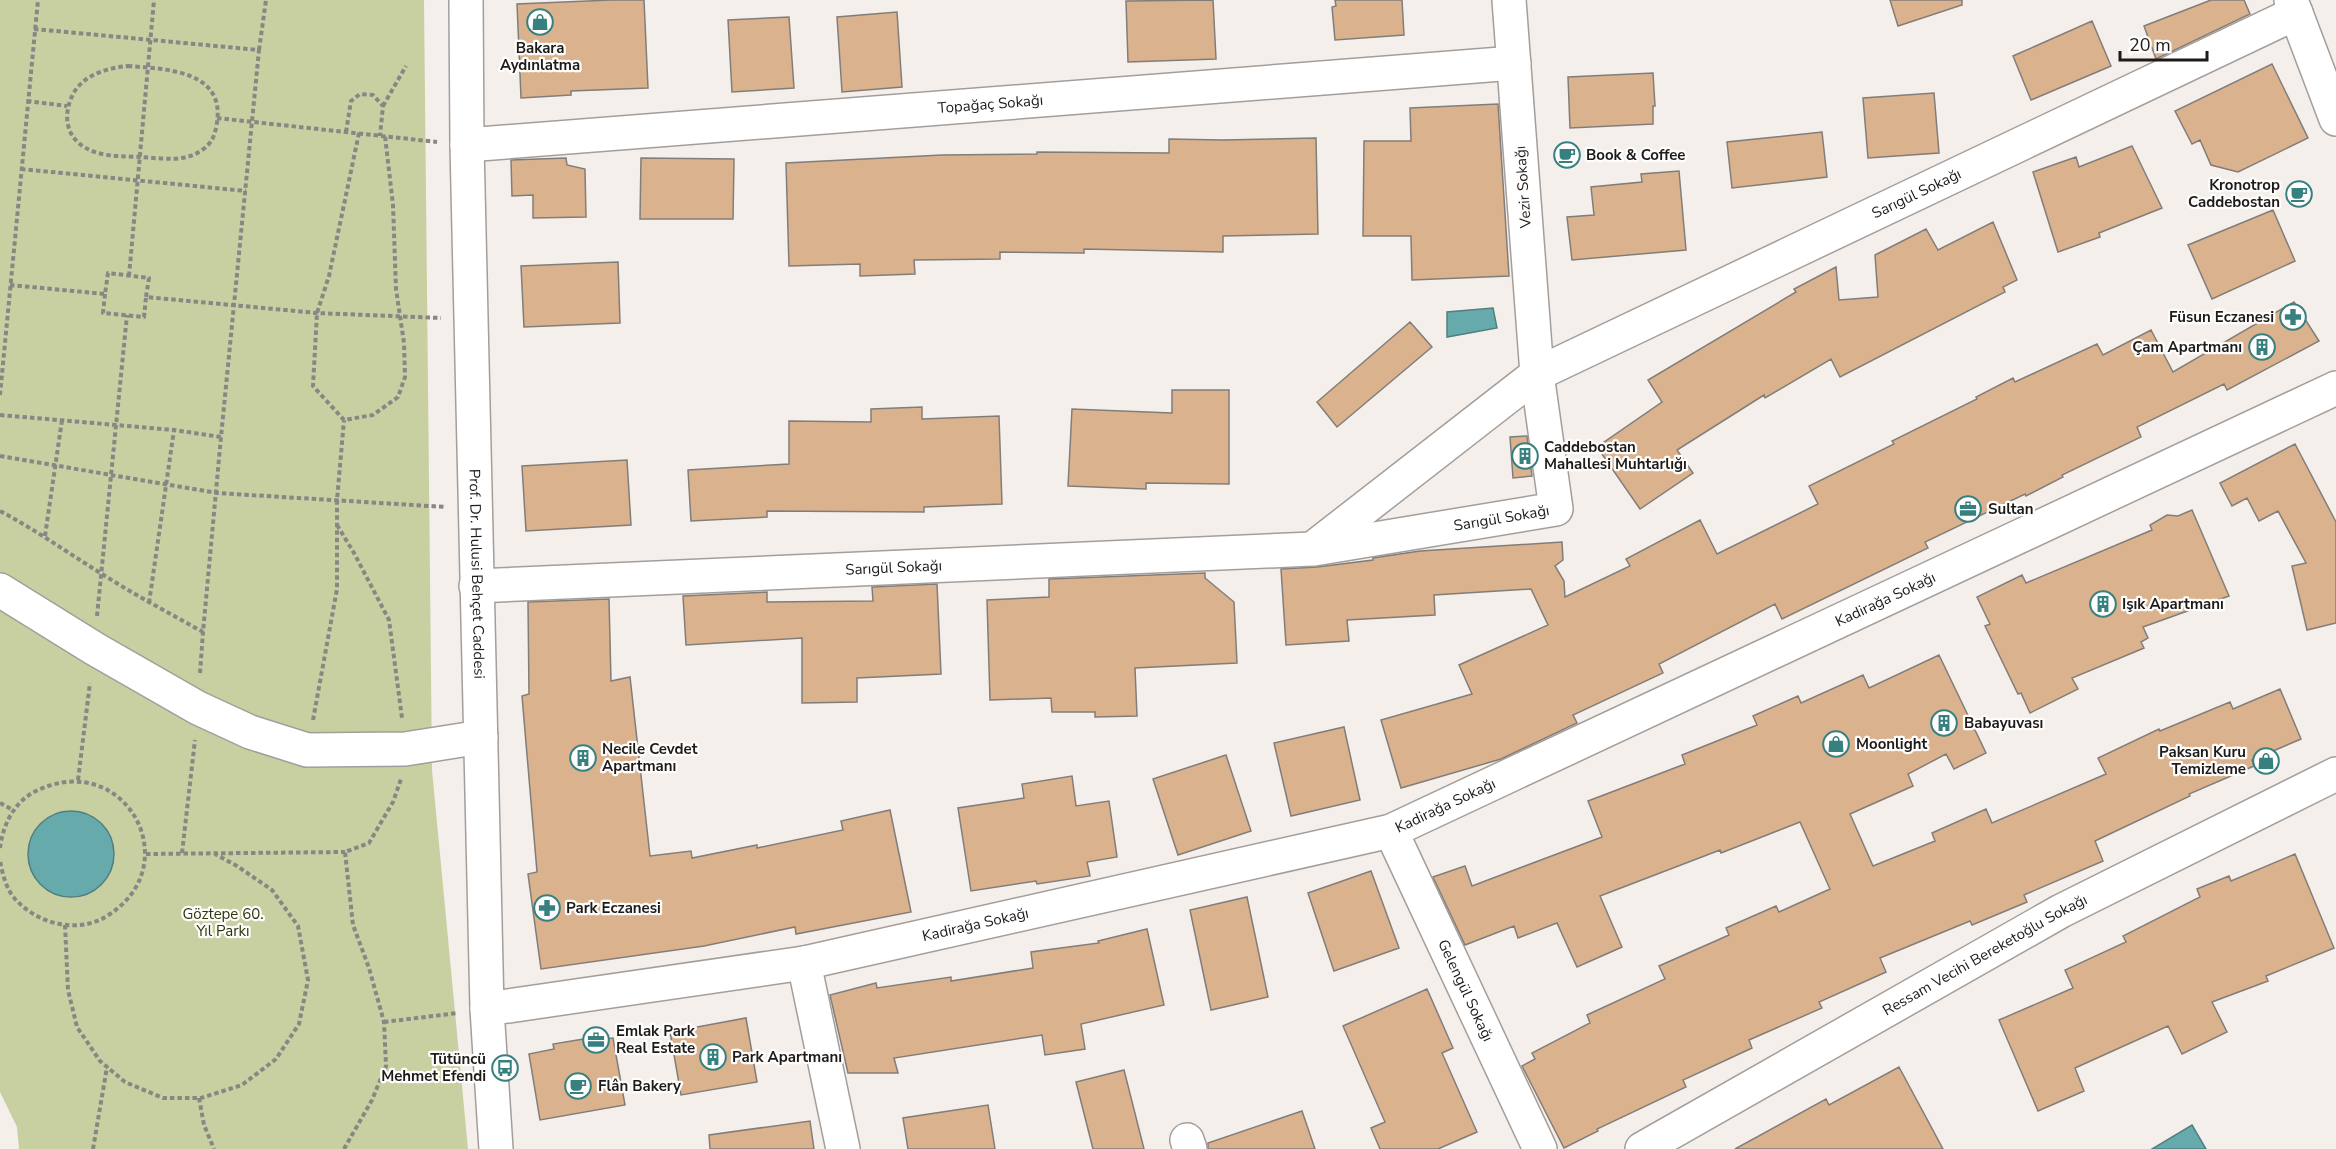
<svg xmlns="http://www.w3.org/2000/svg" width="2336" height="1149" font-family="'Nunito Sans',sans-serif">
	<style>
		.green { fill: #c8d0a2 }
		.water { fill: #67aaac; stroke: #517f80; stroke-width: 1.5 }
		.building { fill: #dbb28e; stroke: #827d79; stroke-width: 1.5 }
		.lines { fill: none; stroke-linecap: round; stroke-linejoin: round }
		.minor-casing { stroke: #a49e9b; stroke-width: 36 }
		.path { stroke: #8a8683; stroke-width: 4; stroke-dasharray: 4.5 3; stroke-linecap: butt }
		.minor { stroke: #fff; stroke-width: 33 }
		.labels { text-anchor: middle; stroke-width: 4.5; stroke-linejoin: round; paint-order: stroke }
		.poi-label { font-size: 15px; font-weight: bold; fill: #1d1b19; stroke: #fefdfc; text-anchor: start }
		.street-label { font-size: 15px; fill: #1d1b19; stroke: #fefdfc }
		.park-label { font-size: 15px; fill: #30340d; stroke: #fefdfc }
	</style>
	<rect width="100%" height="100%" fill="#f5efeb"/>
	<path class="green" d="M0 0H424L432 770 468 1149H19L17 1127 0 1092Z"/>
	<path class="water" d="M1493 308 1497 328 1447 337V312Z
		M28 854a43 43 0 1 1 86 0a43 43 0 1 1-86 0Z
		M2192 1125 2206 1149H2152Z"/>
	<path class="building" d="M611 0H644L648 88 571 91V95L521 98 517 4Z
		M1213 0 1216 59 1128 62 1126 1Z
		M1335 0H1402L1404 35 1335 40 1332 7 1336 6Z
		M1890 0H1962V5L1898 26Z
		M2211 0H2244L2250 14 2156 59 2144 26Z
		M897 12 902 87 842 92 837 17Z
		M789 17 794 88 732 92 728 20Z
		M2092 21 2111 66 2031 100 2013 56Z
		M2272 64 2308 138 2238 172 2211 165 2200 140 2192 144 2175 111Z
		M1653 73 1655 106H1653V124L1570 128 1568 77Z
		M1934 93 1939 153 1868 158 1863 98Z
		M1498 104 1509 276 1412 280 1411 236H1363L1364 141H1411L1410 108Z
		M1822 132 1827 177 1732 188 1727 142Z
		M1316 138 1318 234 1223 236V252L1084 249V253L1000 252V259L914 260 915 274 860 276V264L789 266 786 163 942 155 1037 154V152L1169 153V139L1223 140Z
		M2132 146 2162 208 2099 233 2100 237 2058 252 2033 172 2076 157 2079 167Z
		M566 158 567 165 585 169 586 217 533 218V195L512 196 511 160Z
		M641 158 734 159 733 219H640Z
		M1679 171 1686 250 1572 260 1567 217 1594 215 1591 187 1642 182 1641 174Z
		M2273 210 2295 261 2212 299 2188 245Z
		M1993 222 2017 280 2003 287 2005 292 1840 377 1831 359 1765 398 1764 395 1677 450 1693 473 1640 509 1597 447 1662 402 1648 380 1796 292 1794 289 1836 267 1839 300 1878 297 1875 255 1926 229 1938 250Z
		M618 262 620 323 524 327 521 266Z
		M2294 302 2319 341 2227 390 2224 384 2137 427 2141 437 2062 475 2063 477 2026 496 2025 494 1925 542 1928 548 1782 619 1775 604 1659 664 1663 673 1573 715 1577 723 1501 759 1401 788 1381 720 1472 694 1459 665 1548 625 1531 589 1434 595 1435 615 1347 620 1349 641 1286 645 1281 569 1317 567 1373 560V558L1420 551 1562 542 1563 560 1555 566 1564 581 1565 597 1630 566 1626 559 1700 520 1717 554 1818 504 1809 486 1894 444 1892 441 1977 399 1976 397 2013 378 2015 382 2097 344 2103 355 2151 330 2173 372Z
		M1410 322 1432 347 1337 427 1317 402Z
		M1172 390H1229V484L1146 483V489L1068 486 1072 409 1172 413Z
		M922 407V419L999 416 1002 504 924 507V512L767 511V517L691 521 688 470 789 464V421L871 422V409Z
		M1527 436 1532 476 1513 478 1510 437Z
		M2295 444 2336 522V623L2307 630 2292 566 2306 563 2278 511 2259 521 2247 498 2232 506 2220 483Z
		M627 460 631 525 526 531 522 466Z
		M2192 510 2229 596 2143 627 2148 638 2141 642 2144 648 2072 678 2078 689 2030 713 2021 693 2018 694 1985 626 1990 624 1977 597 2022 575 2026 583 2152 530 2150 525 2167 515 2178 516Z
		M1205 573V578L1234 602 1237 663 1135 668 1137 716 1095 717V712H1052L1051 698 990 700 987 600 1049 597V579Z
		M937 584 941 674 857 678V702L802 703V638L686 645 683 596 767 592V602L873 601 872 587Z
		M609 599 611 681 630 677 650 856 691 851 692 858 757 845V848L843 830 841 821 890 810 911 912 796 934 795 927 704 946 541 969 528 874 537 872 522 696 529 694 528 602Z
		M1939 655 1986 753 1954 769 1946 754 1908 774 1913 786 1850 814 1873 866 1935 841 1932 833 1986 809 1992 823 2106 774 2098 758 2159 729 2160 731 2230 702 2233 709 2280 689 2301 739 2252 760 2254 766 2189 794 2190 796 2095 841 2103 861 2024 895 2027 902 1972 925 1970 921 1880 958 1886 972 1819 1002 1822 1008 1749 1040 1752 1048 1683 1080 1686 1087 1597 1129 1598 1131 1564 1148 1522 1066 1535 1059 1532 1053 1590 1023 1587 1015 1665 979 1659 966 1729 935 1726 928 1776 906 1779 912 1830 889 1800 822 1721 853 1720 850 1600 896 1622 947 1577 967 1557 923 1518 938 1514 926 1465 945 1433 877 1465 866 1472 886 1602 837 1588 801 1685 764 1682 755 1757 725 1753 716 1798 696 1801 703 1863 675 1869 688Z
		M1344 727 1360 800 1291 816 1274 743Z
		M1226 755 1251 831 1178 855 1153 779Z
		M1072 776 1076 806 1109 801 1117 857 1087 862 1090 876 1037 884 1036 881 971 891 958 808 1024 798 1022 784Z
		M2295 854 2334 948 2266 976 2268 981 2212 1002 2227 1032 2182 1054 2168 1026 2075 1068 2084 1091 2038 1111 1999 1020 2073 988 2065 970 2126 942 2123 936 2200 897 2197 889 2229 876 2231 881Z
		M1371 871 1399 948 1334 971 1308 893Z
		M1247 897 1268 997 1211 1010 1190 910Z
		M1147 929 1164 1005 1081 1024 1085 1049 1045 1055 1042 1035 894 1058 898 1073H848L830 995 876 983 877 988 951 977V981L1033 968 1031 952 1099 943 1098 941Z
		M1427 989 1453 1048 1442 1053 1477 1132 1438 1149H1380L1371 1128 1385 1122 1343 1026Z
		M746 1018 757 1082 681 1095 670 1032Z
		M596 1037V1040L613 1038 625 1105 540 1120 529 1054 554 1049 553 1044Z
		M1899 1067 1943 1149H1735L1826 1099 1829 1105Z
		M1124 1070 1144 1149H1093L1076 1082Z
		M988 1105 995 1149H908L903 1118Z
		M1302 1111 1315 1149H1208V1143Z
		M810 1121 814 1149H710L709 1135Z"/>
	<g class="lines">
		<g class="minor-casing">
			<g id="minor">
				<path id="s1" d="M466 0 467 145 487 1009 496 1149"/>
				<path d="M2291 0 2336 119"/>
				<path id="s2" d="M467 145 1514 63"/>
				<path id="s3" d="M1314 549 1556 509 1537 374 1509 0"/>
				<path id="s4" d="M476 586 1312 549 1537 374 2296 13"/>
				<path d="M0 590 95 649 198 708 250 732 307 750 405 749 481 737"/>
				<path id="s5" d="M1391 831 1540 1149"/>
				<path d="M804 963 843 1149"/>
				<path id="s6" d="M487 1009 804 963 1391 831 2336 388"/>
				<path d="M1187 1140 1190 1149"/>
				<path id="s7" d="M1642 1149 2061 911 2336 774"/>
			</g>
		</g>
		<path class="path" d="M259 50 266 0
			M128 66C166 69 229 70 216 128 214 137 211 144 202 150 184 163 161 158 140 157 126 156 108 157 95 152 67 143 61 118 73 94 84 74 108 68 128 66Z
			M27 101 67 106
			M383 106 406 66
			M217 118 437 142
			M346 132 351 101 360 94 373 95 383 106 380 136
			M359 133 329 276 317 313 313 386 344 420 373 415 398 397 405 377 404 343 396 289 393 205 385 136
			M21 169 246 191
			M129 276 154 0
			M10 285 105 294 108 273 149 278 146 297 317 313 441 318
			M105 294 103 313 144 317 146 297
			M0 395 38 0
			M0 415 174 430 221 437 259 50 34 29
			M0 456 217 493 446 507
			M0 511C36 530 68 553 102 574 135 595 169 613 203 632L221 437
			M337 525 354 553 389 620 402 718
			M45 536 62 420
			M149 603 174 430
			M97 616 127 315
			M200 673 203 632
			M313 720 337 589V500L344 420
			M78 780 90 683
			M0 803 13 810
			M0 848C3 824 15 800 38 790 125 750 187 863 110 914 82 934 42 926 18 902 7 892 3 876 0 861
			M182 853 195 740
			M146 854 345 852
			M65 925 68 990 77 1027 100 1061 125 1082 163 1098H201L242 1085 276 1059 299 1024 308 980 298 926 272 890 237 866 215 854
			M384 1022 458 1013
			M199 1098 204 1125 214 1149
			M93 1149 107 1067
			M344 1149 372 1100 386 1066 384 1022 369 968 353 925 345 852 369 843 393 802 401 779"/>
		<use href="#minor" class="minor"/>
	</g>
	<defs>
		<g id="shop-ring" transform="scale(1.35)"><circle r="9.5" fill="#fefdfc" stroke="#378080" stroke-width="1.5"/><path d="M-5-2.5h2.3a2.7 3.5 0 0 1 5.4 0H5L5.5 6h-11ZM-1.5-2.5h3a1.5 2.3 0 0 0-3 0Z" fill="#378080"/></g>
		<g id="cafe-ring" transform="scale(1.35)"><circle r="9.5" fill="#fefdfc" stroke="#378080" stroke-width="1.5"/><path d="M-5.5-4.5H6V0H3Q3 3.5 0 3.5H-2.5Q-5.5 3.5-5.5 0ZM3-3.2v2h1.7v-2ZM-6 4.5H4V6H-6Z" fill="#378080"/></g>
		<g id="pharmacy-ring" transform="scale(1.35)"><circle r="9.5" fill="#fefdfc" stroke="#378080" stroke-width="1.5"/><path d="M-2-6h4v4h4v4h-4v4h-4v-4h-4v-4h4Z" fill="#378080"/></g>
		<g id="building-ring" transform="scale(1.35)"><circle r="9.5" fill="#fefdfc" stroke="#378080" stroke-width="1.5"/><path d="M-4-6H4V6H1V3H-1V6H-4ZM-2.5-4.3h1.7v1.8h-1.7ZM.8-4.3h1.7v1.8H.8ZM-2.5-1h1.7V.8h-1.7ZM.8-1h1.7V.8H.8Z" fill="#378080"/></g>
		<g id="office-ring" transform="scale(1.35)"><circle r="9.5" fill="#fefdfc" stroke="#378080" stroke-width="1.5"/><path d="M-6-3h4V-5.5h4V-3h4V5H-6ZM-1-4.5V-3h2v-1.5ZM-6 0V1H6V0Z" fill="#378080"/></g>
		<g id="bus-ring" transform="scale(1.35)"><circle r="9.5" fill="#fefdfc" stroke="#378080" stroke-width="1.5"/><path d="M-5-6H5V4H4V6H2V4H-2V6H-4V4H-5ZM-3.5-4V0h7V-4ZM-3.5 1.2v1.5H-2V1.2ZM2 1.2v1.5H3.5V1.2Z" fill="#378080"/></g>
	</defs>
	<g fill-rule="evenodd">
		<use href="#shop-ring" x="540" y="22"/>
		<use href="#cafe-ring" x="1567" y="155"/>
		<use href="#cafe-ring" x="2299" y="194"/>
		<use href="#pharmacy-ring" x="2293" y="317"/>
		<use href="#building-ring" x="2262" y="347"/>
		<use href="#building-ring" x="1525" y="456"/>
		<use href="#office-ring" x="1968" y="509"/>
		<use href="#building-ring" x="2103" y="604"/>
		<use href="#building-ring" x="1944" y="723"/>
		<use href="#shop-ring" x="1836" y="744"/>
		<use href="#building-ring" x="583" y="758"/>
		<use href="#shop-ring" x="2266" y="761"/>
		<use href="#pharmacy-ring" x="547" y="908"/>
		<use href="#office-ring" x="596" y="1040"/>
		<use href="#building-ring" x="713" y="1057"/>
		<use href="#bus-ring" x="505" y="1068"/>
		<use href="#cafe-ring" x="578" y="1086"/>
	</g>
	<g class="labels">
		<g class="poi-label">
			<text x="540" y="53" text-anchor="middle">Bakara<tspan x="540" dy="17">Aydınlatma</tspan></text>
			<text x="1586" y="160">Book &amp; Coffee</text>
			<text x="2280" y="190" text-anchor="end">Kronotrop<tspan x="2280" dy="17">Caddebostan</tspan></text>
			<text x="2274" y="322" text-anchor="end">Füsun Eczanesi</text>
			<text x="2242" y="352" text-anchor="end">Çam Apartmanı</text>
			<text x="1544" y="452">Caddebostan<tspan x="1544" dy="17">Mahallesi Muhtarlığı</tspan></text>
			<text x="1988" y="514">Sultan</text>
			<text x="2122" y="609">Işık Apartmanı</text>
			<text x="1964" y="728">Babayuvası</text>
			<text x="1856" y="749">Moonlight</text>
			<text x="602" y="754">Necile Cevdet<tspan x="602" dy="17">Apartmanı</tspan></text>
			<text x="2246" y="757" text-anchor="end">Paksan Kuru<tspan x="2246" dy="17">Temizleme</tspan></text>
			<text x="566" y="913">Park Eczanesi</text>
			<text x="616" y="1036">Emlak Park<tspan x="616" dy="17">Real Estate</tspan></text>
			<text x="732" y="1062">Park Apartmanı</text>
			<text x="486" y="1064" text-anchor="end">Tütüncü<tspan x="486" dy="17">Mehmet Efendi</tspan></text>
			<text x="598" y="1091">Flân Bakery</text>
		</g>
		<g class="street-label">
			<text dy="5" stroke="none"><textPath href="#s2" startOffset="525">Topağaç Sokağı</textPath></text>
			<text transform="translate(1523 187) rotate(-94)" y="5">Vezir Sokağı</text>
			<text dy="5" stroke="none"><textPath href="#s4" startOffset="1542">Sarıgül Sokağı</textPath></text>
			<text dy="5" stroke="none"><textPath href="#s3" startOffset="190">Sarıgül Sokağı</textPath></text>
			<text dy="5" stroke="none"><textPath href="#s4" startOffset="418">Sarıgül Sokağı</textPath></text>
			<text dy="5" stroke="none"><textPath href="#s1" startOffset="574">Prof. Dr. Hulusi Behçet Caddesi</textPath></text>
			<text dy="5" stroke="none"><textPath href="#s6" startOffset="1468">Kadirağa Sokağı</textPath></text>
			<text dy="5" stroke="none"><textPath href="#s6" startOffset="982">Kadirağa Sokağı</textPath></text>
			<text dy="5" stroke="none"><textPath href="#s6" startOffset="496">Kadirağa Sokağı</textPath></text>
			<text dy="5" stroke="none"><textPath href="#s7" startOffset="394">Ressam Vecihi Bereketoğlu Sokağı</textPath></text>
			<text dy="5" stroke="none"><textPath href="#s5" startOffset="176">Gelengül Sokağı</textPath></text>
		</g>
		<g class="park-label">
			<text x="223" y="919">Göztepe 60.<tspan x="223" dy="17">Yıl Parkı</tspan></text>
		</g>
	</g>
	<path d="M2120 51v9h87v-9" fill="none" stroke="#1d1b19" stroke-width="3"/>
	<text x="2129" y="51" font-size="18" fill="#1d1b19" stroke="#fefdfc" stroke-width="4.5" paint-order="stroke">20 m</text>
</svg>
